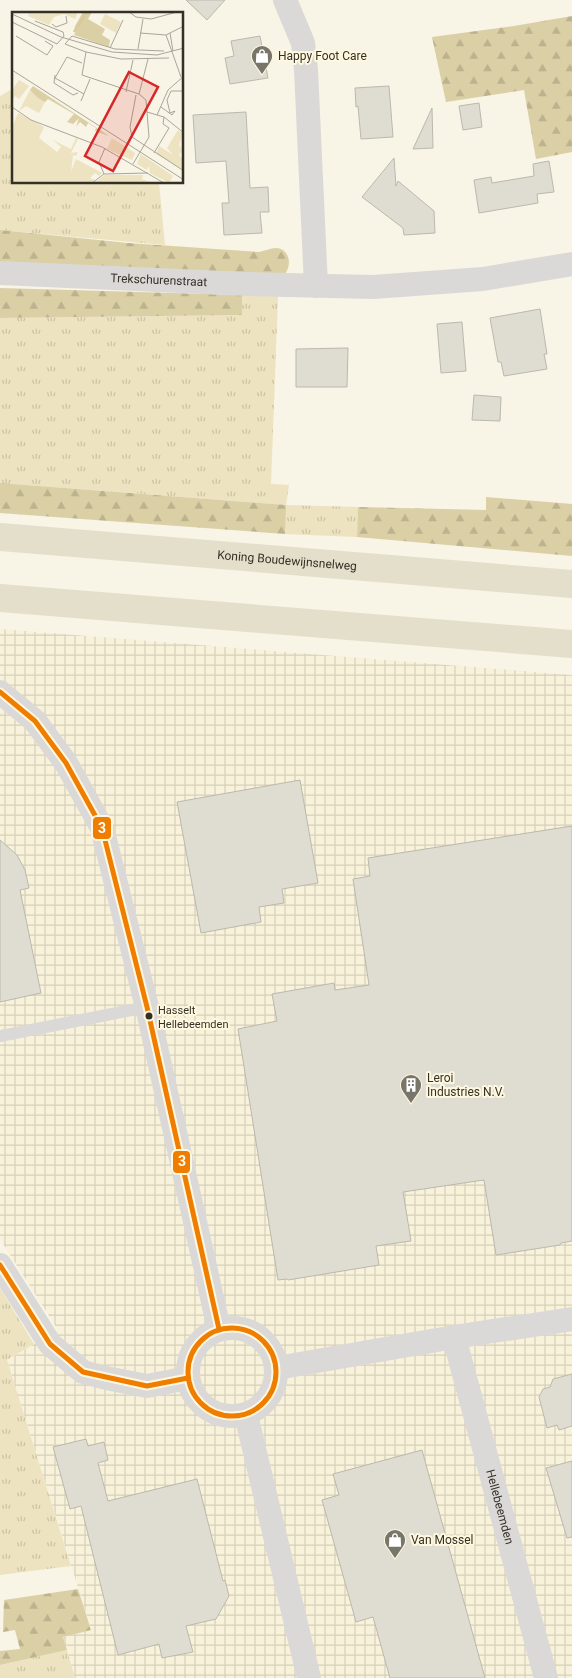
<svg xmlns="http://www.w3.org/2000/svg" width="572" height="1678" font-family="Roboto,sans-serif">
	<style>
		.industrial { fill: url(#industrial-grid) }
		.grass { fill: url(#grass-tufts) }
		.forest { fill: url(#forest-firs) }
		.building { fill: #dfdcd1; stroke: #bbb8ad }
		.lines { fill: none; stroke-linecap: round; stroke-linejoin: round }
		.lane { stroke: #dbd9d7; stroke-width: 12 }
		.street { stroke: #dbd9d7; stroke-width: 24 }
		.highway { stroke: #e4dfca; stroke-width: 28 }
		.bus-1-casing { stroke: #fff8df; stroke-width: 9 }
		.bus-1 { stroke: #ef7d00; stroke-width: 5 }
		.bus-dot { fill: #333027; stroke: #fff8df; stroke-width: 2 }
		.labels { text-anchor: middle; stroke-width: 4; stroke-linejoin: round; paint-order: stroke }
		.bus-label { font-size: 11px; fill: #333027; stroke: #fff8df; text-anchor: start }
		.poi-label { font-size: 12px; fill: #333027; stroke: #fff8df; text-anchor: start }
		.street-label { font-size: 12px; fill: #333027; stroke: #fff8df }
		.inset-river { fill: none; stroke: #d8ca98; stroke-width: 2.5 }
		.inset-road { fill: none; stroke: #a9a69a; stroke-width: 1 }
		.view { fill: #d62828; fill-opacity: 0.15; stroke: #d62828; stroke-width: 2.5 }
		.inset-edge { fill: none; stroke: #333027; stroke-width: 2.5 }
		.line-badge { stroke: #fff8df; stroke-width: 2 }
		.badge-label { font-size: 14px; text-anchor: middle; font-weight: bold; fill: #fff }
	</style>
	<defs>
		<pattern id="industrial-grid" width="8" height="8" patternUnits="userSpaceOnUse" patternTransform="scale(1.25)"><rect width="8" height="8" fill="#f9f2da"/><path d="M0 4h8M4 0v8" fill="none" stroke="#d6d0bb"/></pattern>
		<pattern id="grass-tufts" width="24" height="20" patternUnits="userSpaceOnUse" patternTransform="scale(1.25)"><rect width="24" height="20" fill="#ede3c0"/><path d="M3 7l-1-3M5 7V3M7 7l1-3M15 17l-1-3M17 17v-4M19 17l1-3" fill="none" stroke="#ccc3a5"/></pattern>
		<pattern id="forest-firs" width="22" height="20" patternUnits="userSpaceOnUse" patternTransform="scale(1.25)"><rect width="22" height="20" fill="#dbcfa5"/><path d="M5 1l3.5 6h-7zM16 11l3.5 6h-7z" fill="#bcb28e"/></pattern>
	</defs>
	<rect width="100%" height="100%" fill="#f8f4e6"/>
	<path class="industrial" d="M0 629 572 675V1678H75L63 1637 91 1629 7 1360 58 1330 0 1239Z"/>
	<path class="grass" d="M14 88V182L159 183 165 245 0 230V96Z
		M242 295 278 296 271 484 289 485 286 505 358 507 357 537 285 534V505L0 483V318L242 315Z
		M0 1288 34 1344 7 1360 71 1566 0 1575Z
		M67 1650 75 1678H0V1665Z"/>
	<path class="forest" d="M572 16V152L536 159 524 90 446 102 432 37 514 26Z
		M0 230 128 243 259 252C264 251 271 248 276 248 290 249 292 265 285 274L0 265Z
		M0 288 242 295V315L0 318Z
		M0 483 286 505 285 534 0 513Z
		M486 497 572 504V556L357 537 358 507 486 510Z
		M78 1589 91 1630 63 1637 67 1650 0 1665V1651L20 1649 15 1630 3 1632 4 1600Z"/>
	<path class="building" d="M186 0H225L207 20Z
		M260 36 268 78 230 84 225 58 234 56 231 41Z
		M389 86 393 137 361 139 358 106 356 107 355 88Z
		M479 103 482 127 463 130 459 106Z
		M432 108 433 148 413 149Z
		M246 112 250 188 268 187 269 212H260L262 233 224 235 222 203H229L226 161 196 163 193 115Z
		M394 158 396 186 398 181 434 211 435 233 404 235 403 228 362 197Z
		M549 161 554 192 537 194 538 203 479 213 474 180 491 177 492 183 534 176 533 164Z
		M540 309 547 354H544L547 369 504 376 501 362H498L490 318Z
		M462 322 466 371 441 373 437 324Z
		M348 348 347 387H296V349Z
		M474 395 501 397 500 421 472 420Z
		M300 780 318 883 282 889 284 903 259 907 261 922 201 933 177 802Z
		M572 826V1241L561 1243 560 1245 496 1255 484 1180 403 1192 411 1241 376 1246 379 1265 288 1280 287 1279 278 1280 238 1029 277 1021 272 994 334 983 335 990 369 985 353 879 370 876 368 858Z
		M0 840 17 855 25 870 29 888 20 890 41 993 0 1002Z
		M572 1374V1426L559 1430 557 1425 547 1428 539 1397 543 1389 550 1387 553 1379Z
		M86 1439 88 1446 104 1442 108 1460 98 1463 108 1501 197 1479 223 1581 225 1580 229 1596 216 1619 186 1626 193 1652 162 1658 159 1644 118 1655 81 1506 70 1509 53 1447Z
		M422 1450 485 1678H390L373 1617 356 1622 322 1500 339 1495 333 1474Z
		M572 1461V1537L567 1538 546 1468Z"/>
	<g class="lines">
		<path class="lane" d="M0 1036 147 1007"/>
		<g class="street">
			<path d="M285 0 303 43 306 70 316 286"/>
			<path id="s1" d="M0 273 247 284 373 287 483 279 572 264"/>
			<path d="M0 692 35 721 66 763 102 828 147 1007 219 1329"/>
			<path d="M0 1265 50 1344 83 1372 106 1378 147 1386 188 1378"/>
			<circle cx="232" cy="1372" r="44"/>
			<path id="s2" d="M454 1337 546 1678"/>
			<path d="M277 1368 454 1337 572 1319"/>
			<path d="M246 1415 309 1678"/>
		</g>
		<g class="highway">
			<path id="s3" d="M0 537 572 584"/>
			<path d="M0 598 572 644"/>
		</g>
		<g class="bus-1-casing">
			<path id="bus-1" d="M0 692 35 721 66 763 102 828 147 1007 219 1329
				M0 1265 50 1344 83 1372 147 1386 188 1378
				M188 1372a44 44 0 1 1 88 0a44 44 0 1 1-88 0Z"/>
		</g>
		<use href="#bus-1" class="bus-1"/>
	</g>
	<defs>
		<g id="shop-pin" transform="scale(1.125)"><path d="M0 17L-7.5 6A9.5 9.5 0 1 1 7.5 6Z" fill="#78756a" stroke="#fff8df"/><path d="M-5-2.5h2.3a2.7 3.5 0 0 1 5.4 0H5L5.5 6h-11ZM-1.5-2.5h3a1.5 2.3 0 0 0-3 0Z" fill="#fff"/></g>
		<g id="building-pin" transform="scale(1.125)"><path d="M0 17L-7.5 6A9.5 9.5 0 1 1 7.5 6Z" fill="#78756a" stroke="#fff8df"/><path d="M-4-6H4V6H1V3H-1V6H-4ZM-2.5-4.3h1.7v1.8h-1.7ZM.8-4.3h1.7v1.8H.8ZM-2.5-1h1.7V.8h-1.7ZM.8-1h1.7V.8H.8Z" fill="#fff"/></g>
	</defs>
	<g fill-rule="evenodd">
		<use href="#shop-pin" x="262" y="56"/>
		<use href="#building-pin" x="411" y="1085"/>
		<use href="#shop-pin" x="395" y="1540"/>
	</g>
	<circle class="bus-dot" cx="149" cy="1016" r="4.5"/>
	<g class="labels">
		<g class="bus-label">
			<text x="158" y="1014">Hasselt<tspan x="158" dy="14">Hellebeemden</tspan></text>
		</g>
		<g class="poi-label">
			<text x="278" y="60">Happy Foot Care</text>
			<text x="427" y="1082">Leroi<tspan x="427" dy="14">Industries N.V.</tspan></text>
			<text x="411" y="1544">Van Mossel</text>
		</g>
		<g class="street-label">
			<text dy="4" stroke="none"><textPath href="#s1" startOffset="159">Trekschurenstraat</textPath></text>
			<text dy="4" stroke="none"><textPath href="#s3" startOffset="288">Koning Boudewijnsnelweg</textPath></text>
			<text dy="4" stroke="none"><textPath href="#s2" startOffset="176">Hellebeemden</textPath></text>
		</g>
	</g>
	<g transform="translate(12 12)">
		<rect width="171" height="171" fill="#f8f4e6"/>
		<path d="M7 68 17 74 7 87 3 84 0 88V78ZM18 78 33 90 27 101 14 94 7 99ZM6 101 32 115 27 126 45 140 49 135 41 128 59 137 64 126 66 127 59 141 66 140 64 144 61 143 59 160 64 147 90 161 87 164 83 161 78 166 83 168 79 171H0V116ZM166 118 171 122 167 133 171 138 167 143 171 147 170 157 144 142 147 134 161 143 155 136ZM100 126 123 141 120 148 95 137ZM129 142 161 164 157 171 138 161 137 154 135 158 125 152ZM93 163H131L130 167 138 170 82 171Z" fill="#ede3c0"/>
		<path d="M71 0H80L76 7 93 17 90 23 98 28 97 35 62 23 67 14 62 16ZM21 74 97 124 83 119 84 116 76 111 74 115 68 110 64 115 67 106 61 112 55 110 62 102 36 87 33 90 26 86 18 78Z" fill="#dbcfa5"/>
		<path d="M18 0H66L63 7 52 2 42 5 37 13 16 4Z" fill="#ede3c0"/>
		<path d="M93 2 109 10 104 21 88 12Z" fill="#ede3c0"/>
		<path class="inset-river" d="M62 20 75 0"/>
		<path class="inset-road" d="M117 0 124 5 139 7 165 0M0 2 49 25 100 40 145 43 172 36M0 10 45 32 52 24 51 20 23 9M40 12 44 15 55 11 54 4M128 21 154 23 172 14M158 21 161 39M154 23 169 65M4 24 35 43 41 34 33 29M98 36 111 8M126 37 131 7M152 39 103 37 60 24 53 32 74 40 109 47 157 46M74 40 70 63 127 82 134 88 137 125 121 152M70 51 55 45 43 66 72 82M0 58 172 168M43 63 42 71 61 83 66 81M114 80 121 48M127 82 136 47M124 83 118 115 120 125 172 159M69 89 78 67M0 95 19 108 90 135 152 171M149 95 160 103 163 99 158 101 155 88 159 79H172M135 100 152 105 172 121M145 103 156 78 172 64M93 136 87 150 92 162 136 161M142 141 157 116 151 112 152 105M80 171 92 162"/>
		<path class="view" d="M117 60 146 75 101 159 73 144Z"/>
		<rect width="171" height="171" class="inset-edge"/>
	</g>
	<g class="line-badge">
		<rect x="92" y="816" width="20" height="24" rx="5" fill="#ef7d00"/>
		<rect x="172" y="1150" width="19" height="24" rx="5" fill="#ef7d00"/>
	</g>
	<g class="badge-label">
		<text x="102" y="833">3</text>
		<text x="182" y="1166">3</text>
	</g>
</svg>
